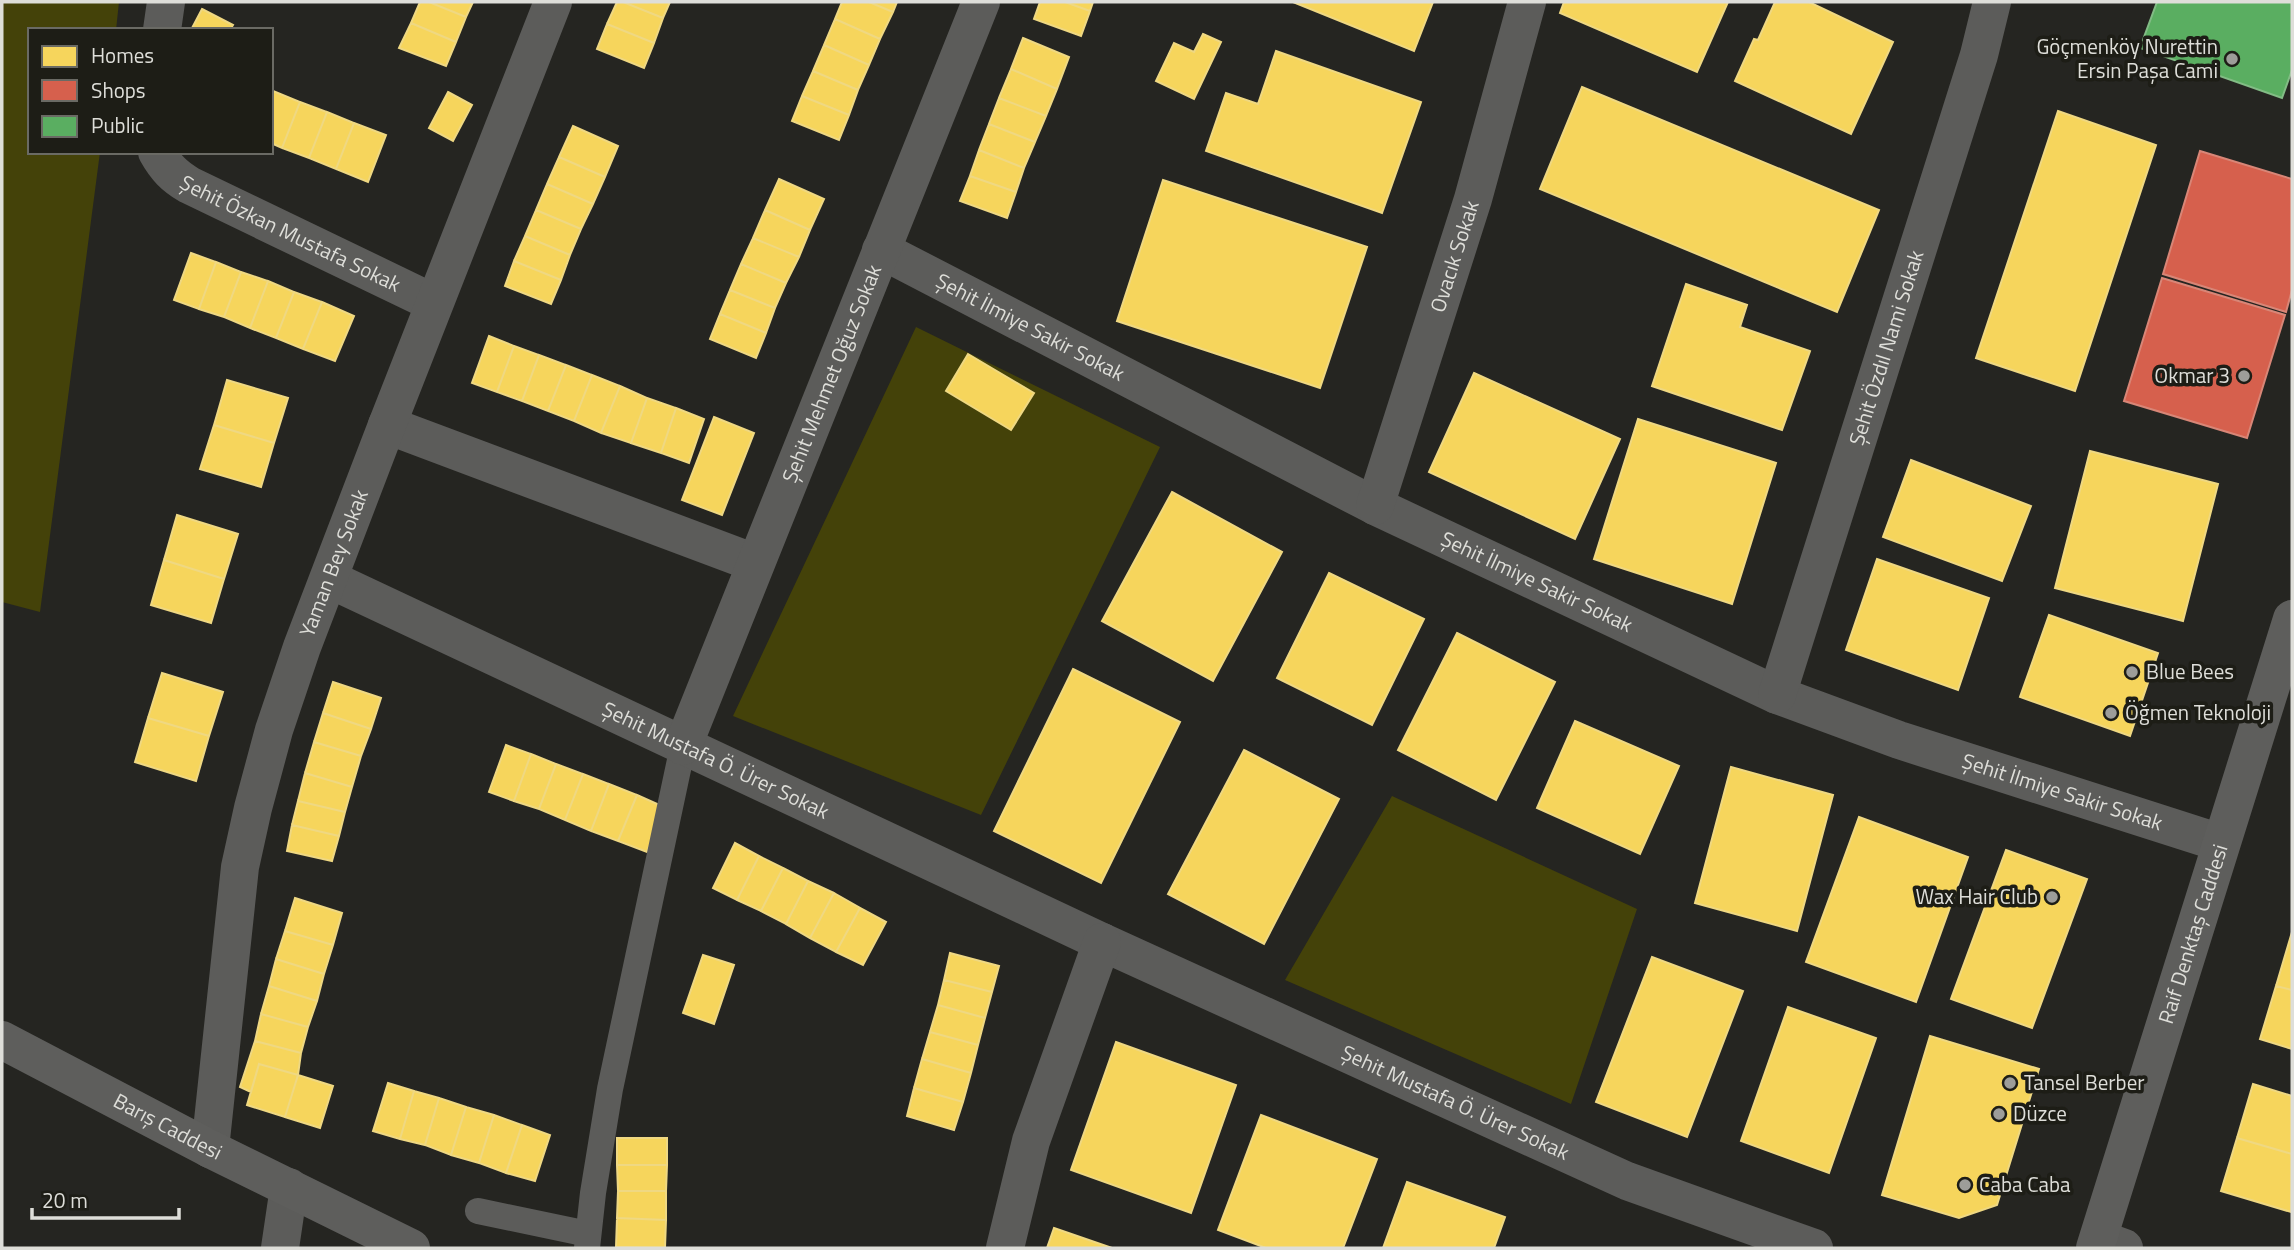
<svg xmlns="http://www.w3.org/2000/svg" width="2294" height="1250" font-family="'Titillium Web',sans-serif">
	<style>
		.green { fill: #444209 }
		.homes { fill: #f6d55c; stroke: #efd882; stroke-width: 2 }
		.shops { fill: #d6604d; stroke: #d88677; stroke-width: 2 }
		.public { fill: #5aae61; stroke: #82bc85; stroke-width: 2 }
		.lines { fill: none; stroke-linecap: round; stroke-linejoin: round }
		.lane { stroke: #5c5c5a; stroke-width: 26 }
		.street { stroke: #5c5c5a; stroke-width: 38 }
		.secondary { stroke: #5e5e5c; stroke-width: 38 }
		.poi-dot { fill: #9d9d99; stroke: #1d1d16; stroke-width: 2.5 }
		.labels { text-anchor: middle; stroke-width: 7; stroke-linejoin: round; paint-order: stroke }
		.poi-label { font-size: 21px; fill: #deded9; stroke: #1d1d16; text-anchor: start }
		.street-label { font-size: 21px; fill: #deded9; stroke: #1d1d16 }
	</style>
	<rect width="100%" height="100%" fill="#252521"/>
	<path class="green" d="M2 2H119L116 30H30V152H100L40 612 2 602Z
		M916 327 1160 447 981 815 733 716Z
		M1392 796 1637 909 1571 1104 1285 980Z"/>
	<path class="homes" d="M420 2H429L466 17 456 42 411 23Z
		M429 2H473L466 17Z
		M617 2H623L663 18 654 43 607 24Z
		M623 2H670L663 18Z
		M842 2H869L893 12 880 39 835 19Z
		M869 2H897L893 12Z
		M1040 2H1065L1090 11 1081 36 1034 19Z
		M1065 2H1093L1090 11Z
		M1293 2H1433L1414 51Z
		M1564 2H1728L1697 72 1560 13Z
		M1775 2H1809L1893 42 1851 134 1735 81 1754 39 1758 40Z
		M202 9 233 25 230 30H191Z
		M835 19 880 39 869 65 824 45Z
		M411 23 456 42 446 66 399 48Z
		M607 24 654 43 644 68 597 49Z
		M1203 34 1221 42 1194 99 1156 81 1174 43 1194 52Z
		M1023 38 1069 57 1057 89 1011 69Z
		M824 45 869 65 858 90 813 71Z
		M1276 51 1421 102 1382 213 1206 151 1226 93 1258 104Z
		M1011 69 1057 89 1046 116 999 98Z
		M813 71 858 90 849 115 802 96Z
		M1582 87 1879 210 1837 312 1540 189Z
		M273 91 300 102 282 148 271 143V97Z
		M448 92 472 105 453 141 429 128Z
		M802 96 849 115 839 140 792 121Z
		M999 98 1046 116 1035 142 989 124Z
		M300 102 327 112 309 158 282 148Z
		M2058 111 2156 145 2075 391 1976 358Z
		M327 112 354 123 336 169 309 158Z
		M354 123 386 135 368 182 336 169Z
		M989 124 1035 142 1024 168 979 150Z
		M573 126 618 146 605 177 559 157Z
		M979 150 1024 168 1016 192 970 176Z
		M559 157 605 177 593 204 547 184Z
		M970 176 1016 192 1007 218 960 201Z
		M779 179 824 199 810 230 765 210Z
		M1163 180 1367 247 1320 388 1117 321Z
		M547 184 593 204 581 229 536 210Z
		M536 210 581 229 570 255 525 236Z
		M765 210 810 230 799 257 753 238Z
		M525 236 570 255 561 280 514 261Z
		M753 238 799 257 786 283 741 264Z
		M191 253 216 262 199 309 174 300Z
		M514 261 561 280 551 304 505 286Z
		M216 262 241 272 224 317 199 309Z
		M741 264 786 283 775 308 730 290Z
		M241 272 268 281 250 328 224 317Z
		M268 281 294 292 276 338 250 328Z
		M1686 284 1747 305 1740 327 1810 351 1782 430 1652 386Z
		M730 290 775 308 766 333 720 314Z
		M294 292 322 302 303 349 276 338Z
		M322 302 354 316 335 361 303 349Z
		M720 314 766 333 756 358 710 339Z
		M489 336 514 346 497 392 472 383Z
		M514 346 539 355 522 401 497 392Z
		M968 354 1034 393 1011 430 946 391Z
		M539 355 566 365 548 411 522 401Z
		M566 365 592 375 574 421 548 411Z
		M1474 373 1620 439 1575 539 1429 472Z
		M592 375 620 386 601 433 574 421Z
		M227 380 288 398 274 443 214 425Z
		M620 386 647 398 631 443 601 433Z
		M647 398 676 408 661 453 631 443Z
		M676 408 704 419 689 463 661 453Z
		M714 417 754 433 722 515 682 500Z
		M1638 419 1776 463 1732 604 1594 559Z
		M214 425 274 443 261 487 200 469Z
		M2090 451 2218 484 2183 621 2055 588Z
		M1911 460 2031 506 2002 581 1883 537Z
		M1172 492 1282 552 1213 681 1102 621Z
		M177 515 238 534 224 579 164 560Z
		M1877 559 1989 598 1958 690 1846 650Z
		M164 560 224 579 211 623 151 605Z
		M1329 573 1424 619 1372 725 1277 678Z
		M2049 615 2158 653 2130 736 2020 697Z
		M1457 633 1555 682 1496 800 1398 750Z
		M1073 669 1180 722 1101 883 994 831Z
		M162 673 223 692 209 736 148 718Z
		M333 682 381 698 371 729 323 713Z
		M323 713 371 729 361 756 314 742Z
		M148 718 209 736 196 781 135 762Z
		M1575 721 1679 766 1640 854 1537 808Z
		M314 742 361 756 352 787 305 773Z
		M506 745 531 754 514 801 489 792Z
		M1244 750 1339 799 1264 944 1168 894Z
		M531 754 556 764 539 809 514 801Z
		M556 764 583 774 565 820 539 809Z
		M1731 767 1833 795 1797 931 1695 903Z
		M305 773 352 787 345 812 298 801Z
		M583 774 609 784 591 831 565 820Z
		M609 784 637 795 618 841 591 831Z
		M637 795 664 807 647 852 618 841Z
		M298 801 345 812 339 836 292 825Z
		M1859 817 1968 857 1916 1002 1806 962Z
		M292 825 339 836 332 861 287 851Z
		M735 843 759 856 737 900 713 888Z
		M2006 850 2087 879 2032 1028 1951 999Z
		M759 856 783 868 761 911 737 900Z
		M783 868 808 881 786 924 761 911Z
		M808 881 834 893 810 938 786 924Z
		M834 893 860 908 836 952 810 938Z
		M295 898 342 913 333 945 285 931Z
		M860 908 886 922 863 965 836 952Z
		M285 931 333 945 324 974 276 959Z
		M2292 932V990L2276 986Z
		M950 953 999 966 992 992 944 980Z
		M703 955 734 965 714 1024 683 1013Z
		M1652 957 1743 991 1687 1137 1596 1102Z
		M276 959 324 974 317 1001 269 986Z
		M944 980 992 992 985 1018 938 1005Z
		M269 986 317 1001 308 1027 261 1014Z
		M2276 986 2292 990V1049L2260 1039Z
		M938 1005 985 1018 978 1045 930 1032Z
		M1788 1007 1876 1038 1829 1173 1741 1141Z
		M261 1014 308 1027 301 1053 255 1041Z
		M930 1032 978 1045 971 1073 922 1059Z
		M1930 1036 2039 1069 1997 1205 1959 1218 1882 1195Z
		M255 1041 301 1053 298 1075 259 1064 251 1092 240 1087Z
		M1116 1042 1236 1085 1191 1213 1071 1170Z
		M922 1059 971 1073 963 1102 914 1088Z
		M259 1064 298 1075 285 1117 247 1105Z
		M298 1075 333 1086 320 1128 285 1117Z
		M388 1083 414 1091 400 1139 373 1131Z
		M2253 1084 2292 1096V1154L2237 1138Z
		M914 1088 963 1102 954 1130 907 1116Z
		M414 1091 439 1098 425 1145 400 1139Z
		M439 1098 466 1107 451 1155 425 1145Z
		M466 1107 494 1115 479 1163 451 1155Z
		M494 1115 522 1125 506 1173 479 1163Z
		M1261 1115 1377 1159 1343 1248H1266L1218 1230Z
		M522 1125 550 1135 535 1181 506 1173Z
		M617 1138H667V1165H617Z
		M2237 1138 2292 1154 2291 1212 2221 1191Z
		M617 1165H667L666 1191H618Z
		M1407 1182 1505 1217 1494 1248H1383Z
		M618 1191H666V1220L617 1218Z
		M617 1218 666 1220 665 1248 616 1247Z
		M1054 1228 1112 1248H1047Z"/>
	<path class="shops" d="M2200 151 2292 179V290L2286 312 2163 274Z
		M2162 278 2285 315 2247 438 2124 401Z"/>
	<path class="public" d="M2157 2H2292V70L2282 98 2140 48Z"/>
	<g class="lines">
		<path class="lane" d="M478 1211 588 1234
			M587 1248 593 1193 610 1089 683 746"/>
		<g class="street">
			<path d="M162 30 166 2"/>
			<path id="s1" d="M157 152C166 168 174 176 189 185L434 303"/>
			<path id="s2" d="M881 250 1375 506 1777 695 1899 740 2221 843"/>
			<path d="M387 425 755 563"/>
			<path id="s3" d="M1375 506 1473 199 1527 2"/>
			<path id="s4" d="M329 579 1102 942 1627 1181 1814 1248"/>
			<path id="s5" d="M1777 695 1979 55 1992 2"/>
			<path id="s6" d="M683 746 981 2"/>
			<path id="s7" d="M210 1149 240 867 253 808 274 730 302 647 387 425 553 2"/>
			<path d="M2099 1239 2124 1248"/>
			<path d="M280 1248 289 1187"/>
			<path d="M1005 1248 1031 1141 1102 942"/>
		</g>
		<g class="secondary">
			<path id="s8" d="M2 1040 210 1149 411 1248"/>
			<path id="s9" d="M2095 1248 2292 619"/>
		</g>
	</g>
	<g class="poi-dot">
		<circle cx="2232" cy="59" r="7"/>
		<circle cx="2244" cy="376" r="7"/>
		<circle cx="2132" cy="672" r="7"/>
		<circle cx="2111" cy="713" r="7"/>
		<circle cx="2052" cy="897" r="7"/>
		<circle cx="2010" cy="1083" r="7"/>
		<circle cx="1999" cy="1114" r="7"/>
		<circle cx="1965" cy="1185" r="7"/>
	</g>
	<g class="labels">
		<g class="poi-label">
			<text x="2218" y="54" text-anchor="end">Göçmenköy Nurettin<tspan x="2218" dy="24">Ersin Paşa Cami</tspan></text>
			<text x="2230" y="383" text-anchor="end">Okmar 3</text>
			<text x="2146" y="679">Blue Bees</text>
			<text x="2125" y="720">Öğmen Teknoloji</text>
			<text x="2038" y="904" text-anchor="end">Wax Hair Club</text>
			<text x="2024" y="1090">Tansel Berber</text>
			<text x="2013" y="1121">Düzce</text>
			<text x="1979" y="1192">Caba Caba</text>
		</g>
		<g class="street-label">
			<text dy="7" stroke="none"><textPath href="#s1" startOffset="159">Şehit Özkan Mustafa Sokak</textPath></text>
			<text dy="7" stroke="none"><textPath href="#s3" startOffset="262">Ovacık Sokak</textPath></text>
			<text dy="7" stroke="none"><textPath href="#s2" startOffset="168">Şehit İlmiye Sakir Sokak</textPath></text>
			<text dy="7" stroke="none"><textPath href="#s5" startOffset="364">Şehit Özdıl Nami Sokak</textPath></text>
			<text dy="7" stroke="none"><textPath href="#s6" startOffset="401">Şehit Mehmet Oğuz Sokak</textPath></text>
			<text dy="7" stroke="none"><textPath href="#s7" startOffset="602">Yaman Bey Sokak</textPath></text>
			<text dy="7" stroke="none"><textPath href="#s2" startOffset="735">Şehit İlmiye Sakir Sokak</textPath></text>
			<text dy="7" stroke="none"><textPath href="#s4" startOffset="427">Şehit Mustafa Ö. Ürer Sokak</textPath></text>
			<text dy="7" stroke="none"><textPath href="#s2" startOffset="1302">Şehit İlmiye Sakir Sokak</textPath></text>
			<text dy="7" stroke="none"><textPath href="#s9" startOffset="329">Raif Denktaş Caddesi</textPath></text>
			<text dy="7" stroke="none"><textPath href="#s4" startOffset="1242">Şehit Mustafa Ö. Ürer Sokak</textPath></text>
			<text dy="7" stroke="none"><textPath href="#s8" startOffset="187">Barış Caddesi</textPath></text>
		</g>
	</g>
	<rect width="2294" height="1250" fill="none" stroke="#deded9" stroke-width="7"/>
	<rect x="28" y="28" width="245" height="126" fill="#1d1d16" stroke="#6a6a64" stroke-width="2"/>
	<rect x="42" y="46" width="35" height="21" fill="#f6d55c" stroke="#6a6a64" stroke-width="2"/>
	<text x="91" y="63" font-size="21" fill="#deded9">Homes</text>
	<rect x="42" y="80" width="35" height="21" fill="#d6604d" stroke="#6a6a64" stroke-width="2"/>
	<text x="91" y="98" font-size="21" fill="#deded9">Shops</text>
	<rect x="42" y="116" width="35" height="21" fill="#5aae61" stroke="#6a6a64" stroke-width="2"/>
	<text x="91" y="133" font-size="21" fill="#deded9">Public</text>
	<path d="M32 1208v10h147v-10" fill="none" stroke="#deded9" stroke-width="3.5"/>
	<text x="42" y="1208" font-size="21" fill="#deded9" stroke="#1d1d16" stroke-width="5" paint-order="stroke">20 m</text>
</svg>
